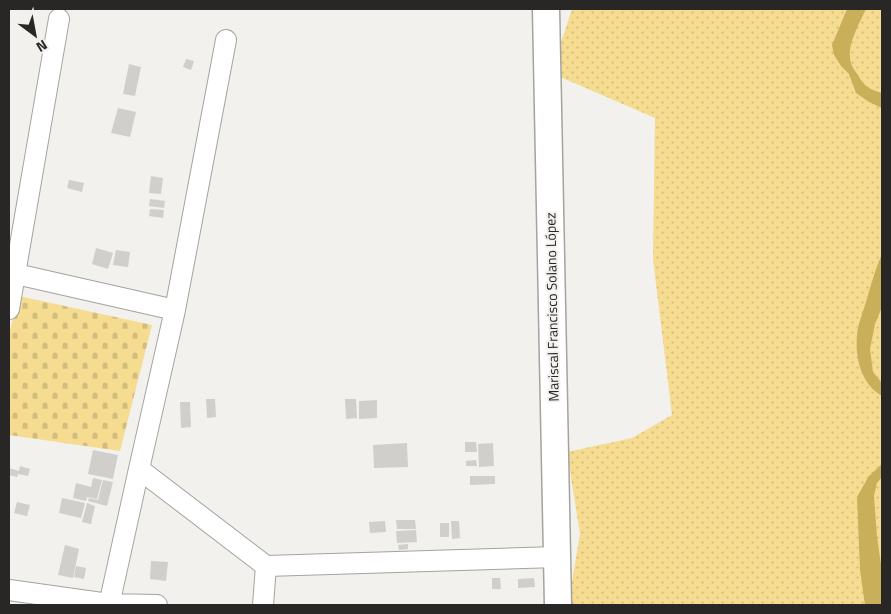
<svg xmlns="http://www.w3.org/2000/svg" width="891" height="614" font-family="'Titillium Web',sans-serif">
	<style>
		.grass { fill: url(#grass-dots) }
		.cemetery { fill: url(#cemetery-stones) }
		.water { fill: #caaf5b }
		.building { fill: #d0cfcb }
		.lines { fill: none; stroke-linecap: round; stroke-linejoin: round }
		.minor-casing { stroke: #a4a39f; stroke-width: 22 }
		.major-casing { stroke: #a4a39f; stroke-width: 29 }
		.minor { stroke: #fff; stroke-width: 20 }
		.major { stroke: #fff; stroke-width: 26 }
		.labels { text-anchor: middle; stroke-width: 4; stroke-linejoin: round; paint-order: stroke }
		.street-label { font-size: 14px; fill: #282726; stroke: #f2f1ed }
	</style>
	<defs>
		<pattern id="grass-dots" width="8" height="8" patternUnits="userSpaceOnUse" patternTransform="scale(1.25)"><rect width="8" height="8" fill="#f5dc91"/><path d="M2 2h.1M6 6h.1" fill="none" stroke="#d2bd7d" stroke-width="1.8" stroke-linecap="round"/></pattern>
		<pattern id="cemetery-stones" width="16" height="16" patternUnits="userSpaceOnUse" patternTransform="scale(1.25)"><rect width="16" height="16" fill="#f5dc91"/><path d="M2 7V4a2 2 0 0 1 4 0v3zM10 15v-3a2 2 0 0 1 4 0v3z" fill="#d2bd7d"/></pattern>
	</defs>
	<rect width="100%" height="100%" fill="#f2f1ed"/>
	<path class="grass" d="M572 9H882V605H568L580 534 567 452 632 438 672 415 653 259 655 118 551 73Z"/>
	<path class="cemetery" d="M19 296 152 325 120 451 9 435V334Z"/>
	<path class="water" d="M847 9H866C860 22 848 43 850 57 850 64 854 70 858 75 863 86 871 90 882 93V108L869 102 856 93 849 74 841 66 834 55 832 45Z
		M882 254V307L875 324 870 349 873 372 882 383V396C861 384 855 358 857 335 858 324 863 312 866 302 871 285 875 270 882 254Z
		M882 464V477L877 483 874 496 877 537 882 571V605H865L860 570 857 497 869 476Z"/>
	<path class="building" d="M186 59 194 61 191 70 183 67Z
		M129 64 141 67 135 96 123 94Z
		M118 108 136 112 130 137 111 133Z
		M151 176 163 178 161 194 149 193Z
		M69 180 84 183 82 192 67 188Z
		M150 199 165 201 164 208 149 206Z
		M150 209 164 210 163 218 149 216Z
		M96 248 113 253 108 269 92 264Z
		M116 250 130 252 128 267 113 265Z
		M206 399H215L216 417 207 418Z
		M345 399H356L357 418 346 419Z
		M377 400V418L359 419V401Z
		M180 402H190L191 427 181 428Z
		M465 442H476L477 452H465Z
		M407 443 408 467 374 468 373 445Z
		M493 443 494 466 479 467 478 444Z
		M93 450 118 455 113 479 88 474Z
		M476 460 477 466H466V461Z
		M20 466 30 469 28 476 18 474 17 477 9 475V468L19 471Z
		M470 476H495V484L470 485Z
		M93 478 102 480 97 499 87 497 86 501 73 498 76 483 91 487Z
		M103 480 113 482 107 506 88 501 89 498 98 500Z
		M62 498 85 503 81 518 59 513Z
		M17 502 30 505 27 516 14 513Z
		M87 503 95 506 91 524 82 522Z
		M396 520H415L416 529H397Z
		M385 521 386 532 370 533 369 522Z
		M451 521H459L460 538 452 539Z
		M440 523H449V537H440Z
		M416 530 417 542 397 543 396 531Z
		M408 544V549L399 550 398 545Z
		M65 545 79 549 73 578 58 575Z
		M151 561 168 562 166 581 150 579Z
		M76 566 86 568 84 579 74 577Z
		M492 578H500L501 589H492Z
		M534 578 535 587 518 588V579Z"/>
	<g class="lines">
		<g class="minor-casing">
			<path id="minor" d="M16 274 175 310
				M9 309 59 19
				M139 469 266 566 557 557
				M9 590 109 604 157 605
				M109 605 139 469 175 310 226 40
				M263 605 266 566"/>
		</g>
		<g class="major-casing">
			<path id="major" d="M546 9 558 605"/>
		</g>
		<use href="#minor" class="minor"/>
		<use href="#major" class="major"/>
	</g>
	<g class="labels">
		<g class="street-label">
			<text transform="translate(552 307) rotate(-91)" y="5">Mariscal Francisco Solano López</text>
		</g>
	</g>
	<rect width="891" height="614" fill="none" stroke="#282726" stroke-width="20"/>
	<g transform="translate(35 35) rotate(148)" stroke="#f2f1ed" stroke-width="4" paint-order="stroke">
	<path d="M0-4L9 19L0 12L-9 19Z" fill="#282726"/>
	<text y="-8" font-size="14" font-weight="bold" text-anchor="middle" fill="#282726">N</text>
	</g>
</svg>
